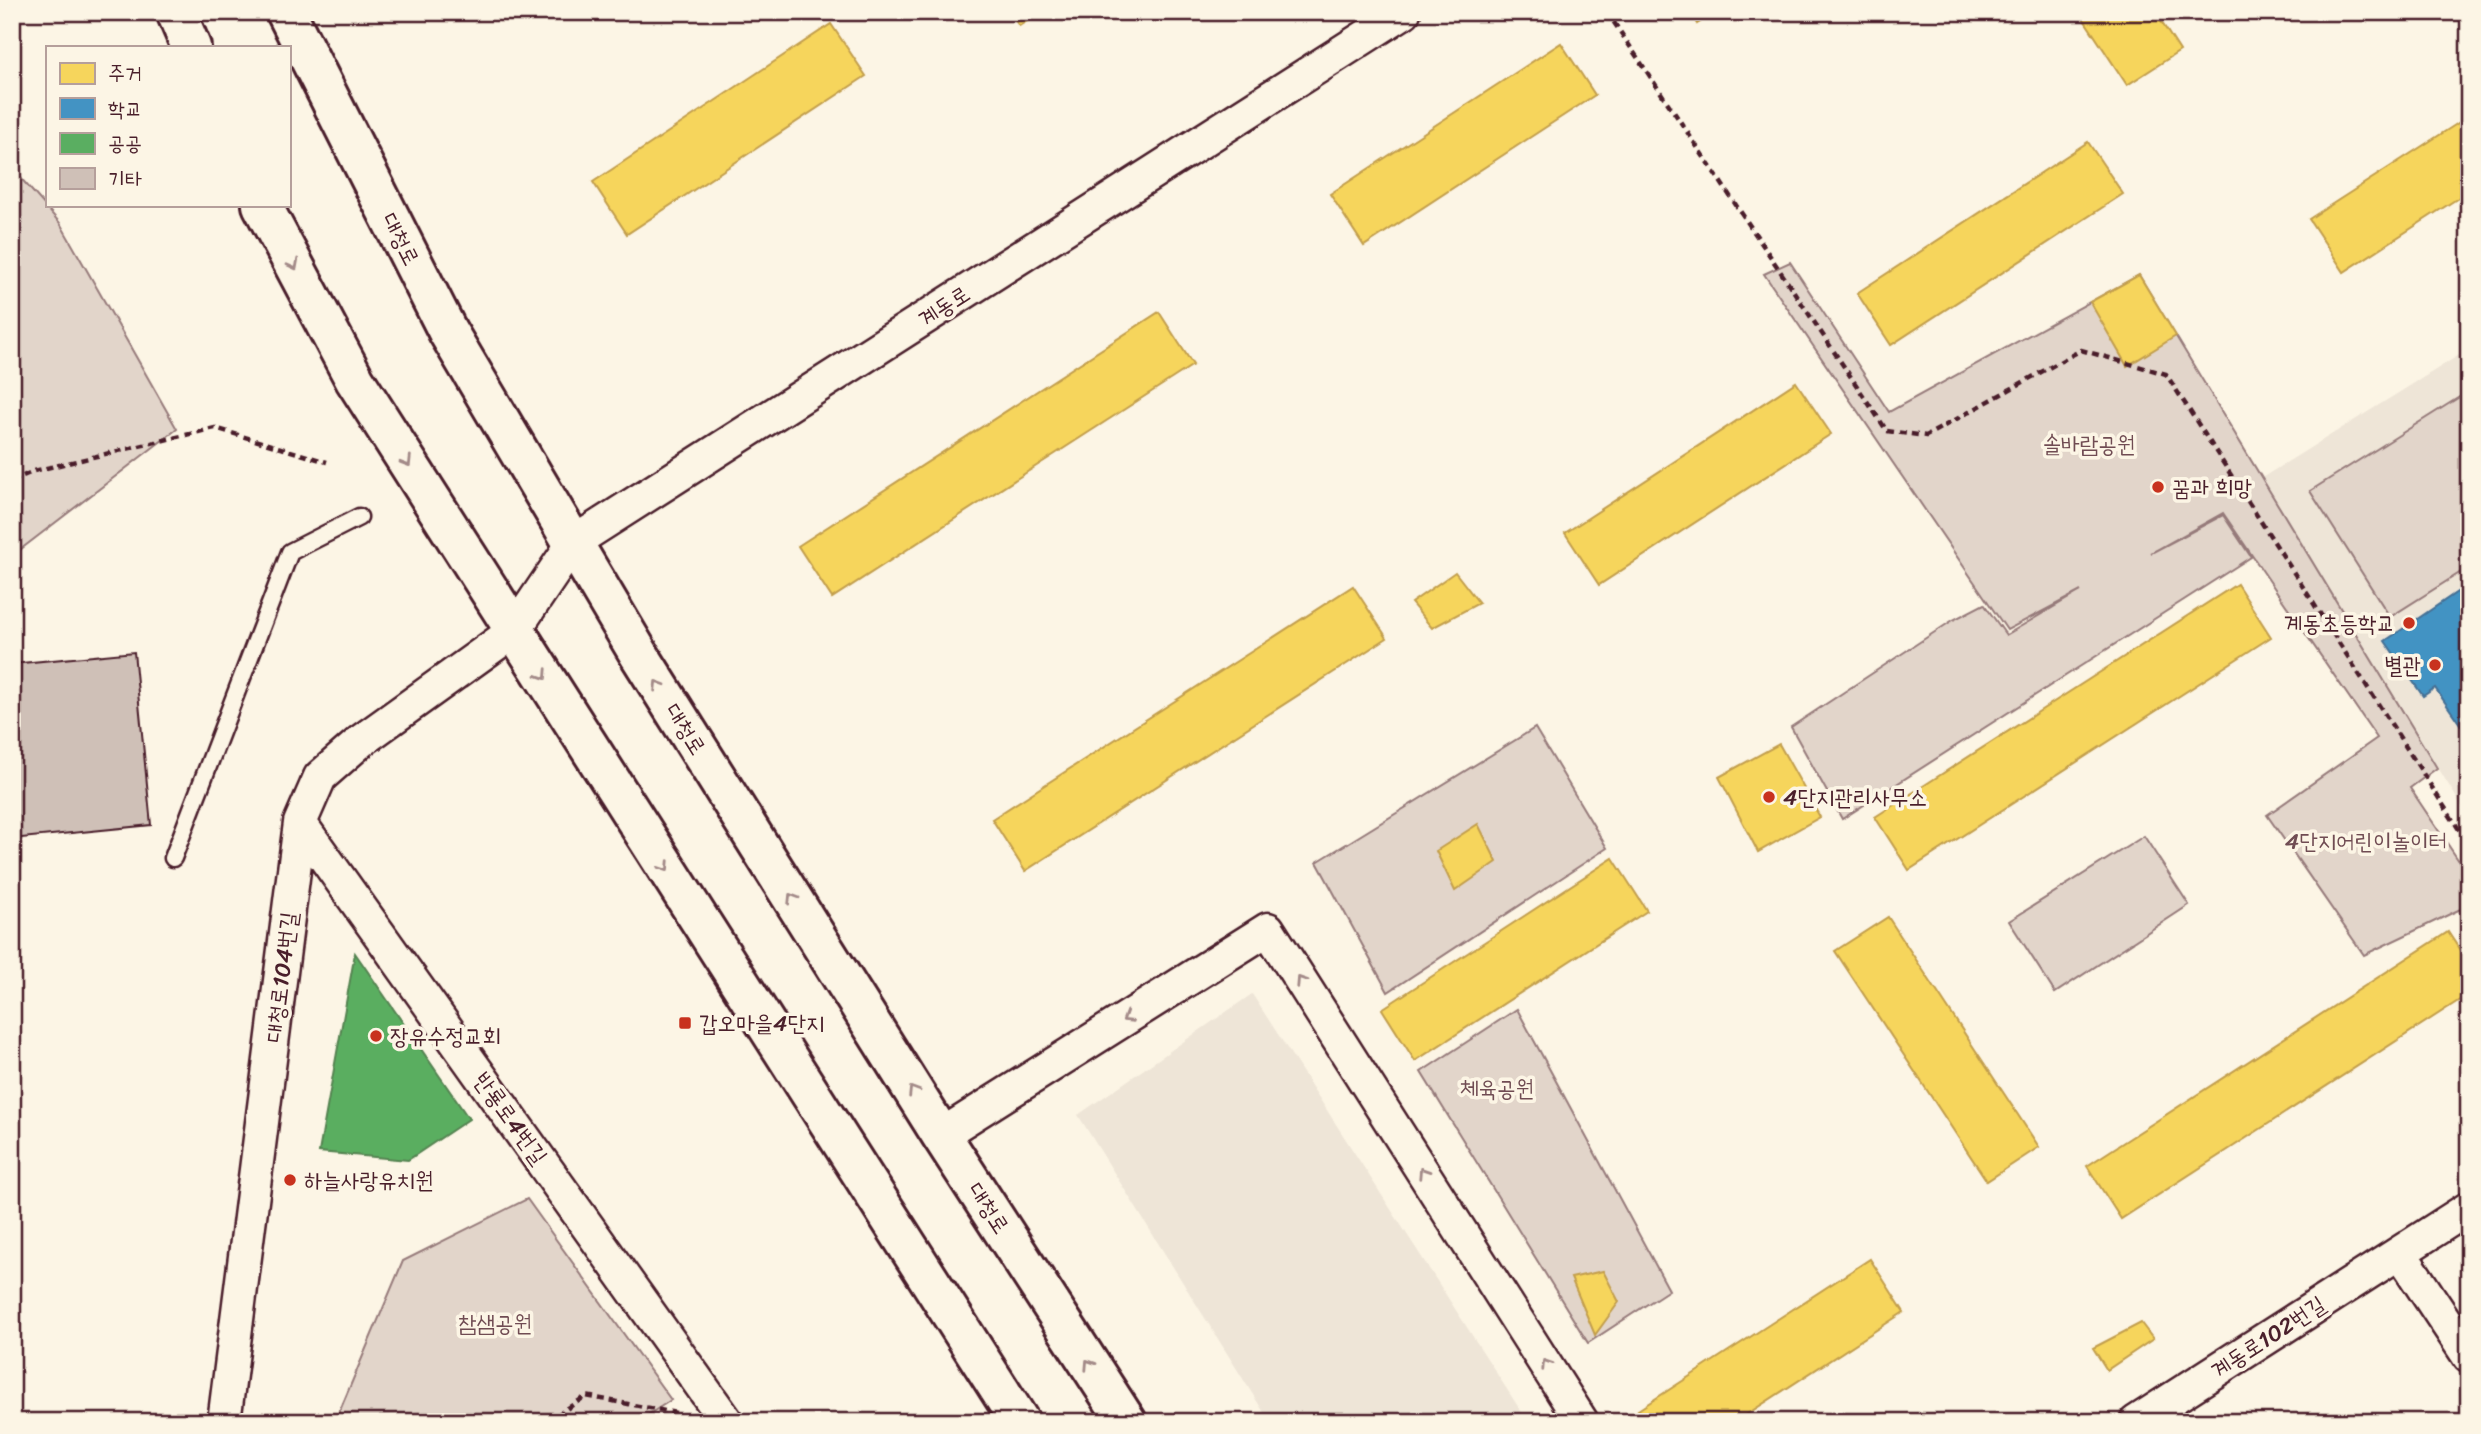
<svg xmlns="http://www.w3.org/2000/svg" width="2481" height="1434" font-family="Sriracha,'Poor Story',sans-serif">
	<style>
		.built { fill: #eee5d7 }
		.green { fill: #e2d5ca; stroke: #967a7a; stroke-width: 2 }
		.homes { fill: #f6d55c; stroke: #c29e4d; stroke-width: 2 }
		.schools { fill: #4393c3; stroke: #457095; stroke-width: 2 }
		.public { fill: #5aae61; stroke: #558351; stroke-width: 2 }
		.building { fill: #cfc0b7; stroke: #4a1f2b; stroke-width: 2 }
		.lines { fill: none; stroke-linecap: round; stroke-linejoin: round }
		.lane-casing { stroke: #4a1f2b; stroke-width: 21 }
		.street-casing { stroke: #4a1f2b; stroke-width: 37 }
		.secondary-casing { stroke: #4a1f2b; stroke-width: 44 }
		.path { stroke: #4a1f2b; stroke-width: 4.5; stroke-dasharray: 7 5; stroke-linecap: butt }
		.lane { stroke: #fcf5e5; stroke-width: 16 }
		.street { stroke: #fcf5e5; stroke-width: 32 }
		.secondary { stroke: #fcf5e5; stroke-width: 38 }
		.oneway { stroke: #a38a88 }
		.poi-dot { fill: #c8321e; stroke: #fcf5e5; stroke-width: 2.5 }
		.labels { text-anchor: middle; stroke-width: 7; stroke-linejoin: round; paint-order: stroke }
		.street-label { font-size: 23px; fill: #4a1f2b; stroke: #fcf5e5 }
		.park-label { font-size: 23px; fill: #704c53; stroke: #fcf5e5 }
		.poi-label { font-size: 23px; fill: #4a1f2b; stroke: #fcf5e5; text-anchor: start }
	</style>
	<rect width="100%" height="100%" fill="#fcf5e5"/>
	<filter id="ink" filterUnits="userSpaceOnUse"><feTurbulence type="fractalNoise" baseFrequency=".0143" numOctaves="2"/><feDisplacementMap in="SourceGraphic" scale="14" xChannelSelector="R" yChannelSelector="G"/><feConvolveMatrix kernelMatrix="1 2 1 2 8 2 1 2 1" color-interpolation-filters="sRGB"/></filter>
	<g filter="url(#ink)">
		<path class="built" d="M2469 349V818L2260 479Z
			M1252 994 1528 1422H1270L1078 1115Z"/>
		<path class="green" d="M12 168 60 223 177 429 12 556Z
			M1790 262 1889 412 2139 275 2437 768 2410 788 2469 876V905L2364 955 2267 815 2377 738 2223 513 2151 553 2223 515 2251 557 1842 819 1791 727 1953 620 1984 604 2006 635 2081 591 2007 630 1764 274Z
			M2469 391V567L2390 617 2310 491Z
			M1535 728 1607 848 1388 992 1317 862Z
			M2144 836 2189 905 2055 993 2009 921Z
			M1517 1009 1669 1290 1588 1343 1421 1072Z
			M527 1199 671 1400 637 1422H335L403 1261Z"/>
		<path class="homes" d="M1010 12H1041L1019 26Z
			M1690 12H1715L1697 24Z
			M2079 12H2155L2180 51 2127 85Z
			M831 24 866 76 627 234 593 182Z
			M1561 43 1595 95 1364 246 1330 194Z
			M2469 116V191L2344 272 2309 219Z
			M2088 142 2123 194 1891 345 1857 293Z
			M2139 275 2176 336 2127 366 2090 302Z
			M1159 312 1193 365 832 598 798 546Z
			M1796 382 1831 434 1599 585 1565 533Z
			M1455 572 1479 603 1432 628 1411 603Z
			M2237 584 2271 637 1909 870 1875 817Z
			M1353 586 1387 638 1025 871 992 819Z
			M1779 744 1820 817 1758 852 1719 777Z
			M1478 824 1497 862 1455 891 1436 851Z
			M1613 858 1647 911 1415 1061 1382 1009Z
			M1888 917 2039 1147 1987 1181 1835 951Z
			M2448 932 2469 964V994L2121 1219 2087 1166Z
			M1870 1259 1904 1312 1735 1422H1646L1638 1410Z
			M1603 1271 1619 1302 1595 1335 1571 1278Z
			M2141 1323 2153 1339 2107 1370 2093 1348Z"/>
		<path class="schools" d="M2469 584V737L2435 688 2423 696 2385 641Z"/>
		<path class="public" d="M355 953 469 1119 408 1160 319 1152Z"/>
		<path class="building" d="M134 652 151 825 12 839V664Z"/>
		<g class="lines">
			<g class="lane-casing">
				<path id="lane" d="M173 858 290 552 359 517"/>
			</g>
			<g class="street-casing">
				<path id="street" d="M300 823 727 1422
					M941 1135 1268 929 1582 1422
					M2400 1253 2469 1357
					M224 1422 300 823 320 777 361 741 514 631 574 542 1404 12
					M2136 1422 2469 1208"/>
			</g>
			<g class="secondary-casing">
				<path id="secondary" d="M176 12 191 47
					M286 12 448 332 640 656 941 1135 1127 1422
					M262 205 355 380 1020 1422"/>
			</g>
			<path class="path" d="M1607 12 1887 431 1926 436 2081 350 2166 374 2469 845
				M12 481 34 471 215 428 327 462
				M547 1422 586 1396 676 1413"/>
			<use href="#lane" class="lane"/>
			<use href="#street" class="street"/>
			<use href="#secondary" class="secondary"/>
		</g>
		<defs><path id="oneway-chevron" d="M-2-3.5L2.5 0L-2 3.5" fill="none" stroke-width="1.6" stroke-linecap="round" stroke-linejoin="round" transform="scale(1.75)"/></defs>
		<g class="oneway">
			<use href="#oneway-chevron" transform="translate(294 265) rotate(62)"/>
			<use href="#oneway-chevron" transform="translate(407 462) rotate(58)"/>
			<use href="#oneway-chevron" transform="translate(543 675) rotate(57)"/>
			<use href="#oneway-chevron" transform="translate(658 685) rotate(-122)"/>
			<use href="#oneway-chevron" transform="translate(665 867) rotate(57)"/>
			<use href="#oneway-chevron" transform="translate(792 898) rotate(-122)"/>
			<use href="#oneway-chevron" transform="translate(1301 981) rotate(-123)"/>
			<use href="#oneway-chevron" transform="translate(1127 1018) rotate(148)"/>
			<use href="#oneway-chevron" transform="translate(913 1091) rotate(-122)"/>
			<use href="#oneway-chevron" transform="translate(1423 1172) rotate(-123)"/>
			<use href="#oneway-chevron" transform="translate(1089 1364) rotate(-123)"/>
			<use href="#oneway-chevron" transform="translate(1546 1364) rotate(-123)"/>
		</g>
	</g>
	<g class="poi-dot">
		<circle cx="2158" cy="487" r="7"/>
		<circle cx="2409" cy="623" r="7"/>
		<circle cx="2435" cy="665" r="7"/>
		<circle cx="1769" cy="797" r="7"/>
		<rect x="678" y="1016" width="14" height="14" rx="3.5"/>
		<circle cx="376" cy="1036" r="7"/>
		<circle cx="290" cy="1180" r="7"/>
	</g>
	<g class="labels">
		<g class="street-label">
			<text transform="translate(401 239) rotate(63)" y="8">대청로</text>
			<text transform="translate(944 306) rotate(-33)" y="8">계동로</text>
			<text transform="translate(686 729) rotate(58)" y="8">대청로</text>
			<text transform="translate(281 977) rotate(-83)" y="8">대청로104번길</text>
			<text transform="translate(511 1118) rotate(54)" y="8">반룡로4번길</text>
			<text transform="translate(989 1208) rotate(57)" y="8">대청로</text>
			<text transform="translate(2268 1337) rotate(-33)" y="8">계동로102번길</text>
		</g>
		<g class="park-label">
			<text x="2089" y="452">솔바람공원</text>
			<text x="2366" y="849">4단지어린이놀이터</text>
			<text x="1497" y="1096">체육공원</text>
			<text x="495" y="1331">참샘공원</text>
		</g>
		<g class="poi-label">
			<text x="2172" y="495">꿈과 희망</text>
			<text x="2395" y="631" text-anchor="end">계동초등학교</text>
			<text x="2421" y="673" text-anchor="end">별관</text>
			<text x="1783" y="805">4단지관리사무소</text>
			<text x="699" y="1031">갑오마을4단지</text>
			<text x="390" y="1044">장유수정교회</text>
			<text x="304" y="1188">하늘사랑유치원</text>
		</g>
	</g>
	<rect width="2481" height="1434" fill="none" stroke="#fcf5e5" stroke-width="42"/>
	<rect x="21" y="21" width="2439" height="1392" fill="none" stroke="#4a1f2b" stroke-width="2.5" filter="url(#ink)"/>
	<rect x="46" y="46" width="245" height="161" fill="#fcf5e5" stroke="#b59f9b" stroke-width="2"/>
	<rect x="60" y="63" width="35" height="21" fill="#f6d55c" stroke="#b59f9b" stroke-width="2"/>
	<text x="108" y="80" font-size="21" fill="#4a1f2b">주거</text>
	<rect x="60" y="98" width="35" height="21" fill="#4393c3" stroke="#b59f9b" stroke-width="2"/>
	<text x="108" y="116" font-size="21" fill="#4a1f2b">학교</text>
	<rect x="60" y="133" width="35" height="21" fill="#5aae61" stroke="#b59f9b" stroke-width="2"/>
	<text x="108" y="150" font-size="21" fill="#4a1f2b">공공</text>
	<rect x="60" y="168" width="35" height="21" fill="#cfc0b7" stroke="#b59f9b" stroke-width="2"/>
	<text x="108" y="186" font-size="21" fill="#4a1f2b">기타</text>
</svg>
